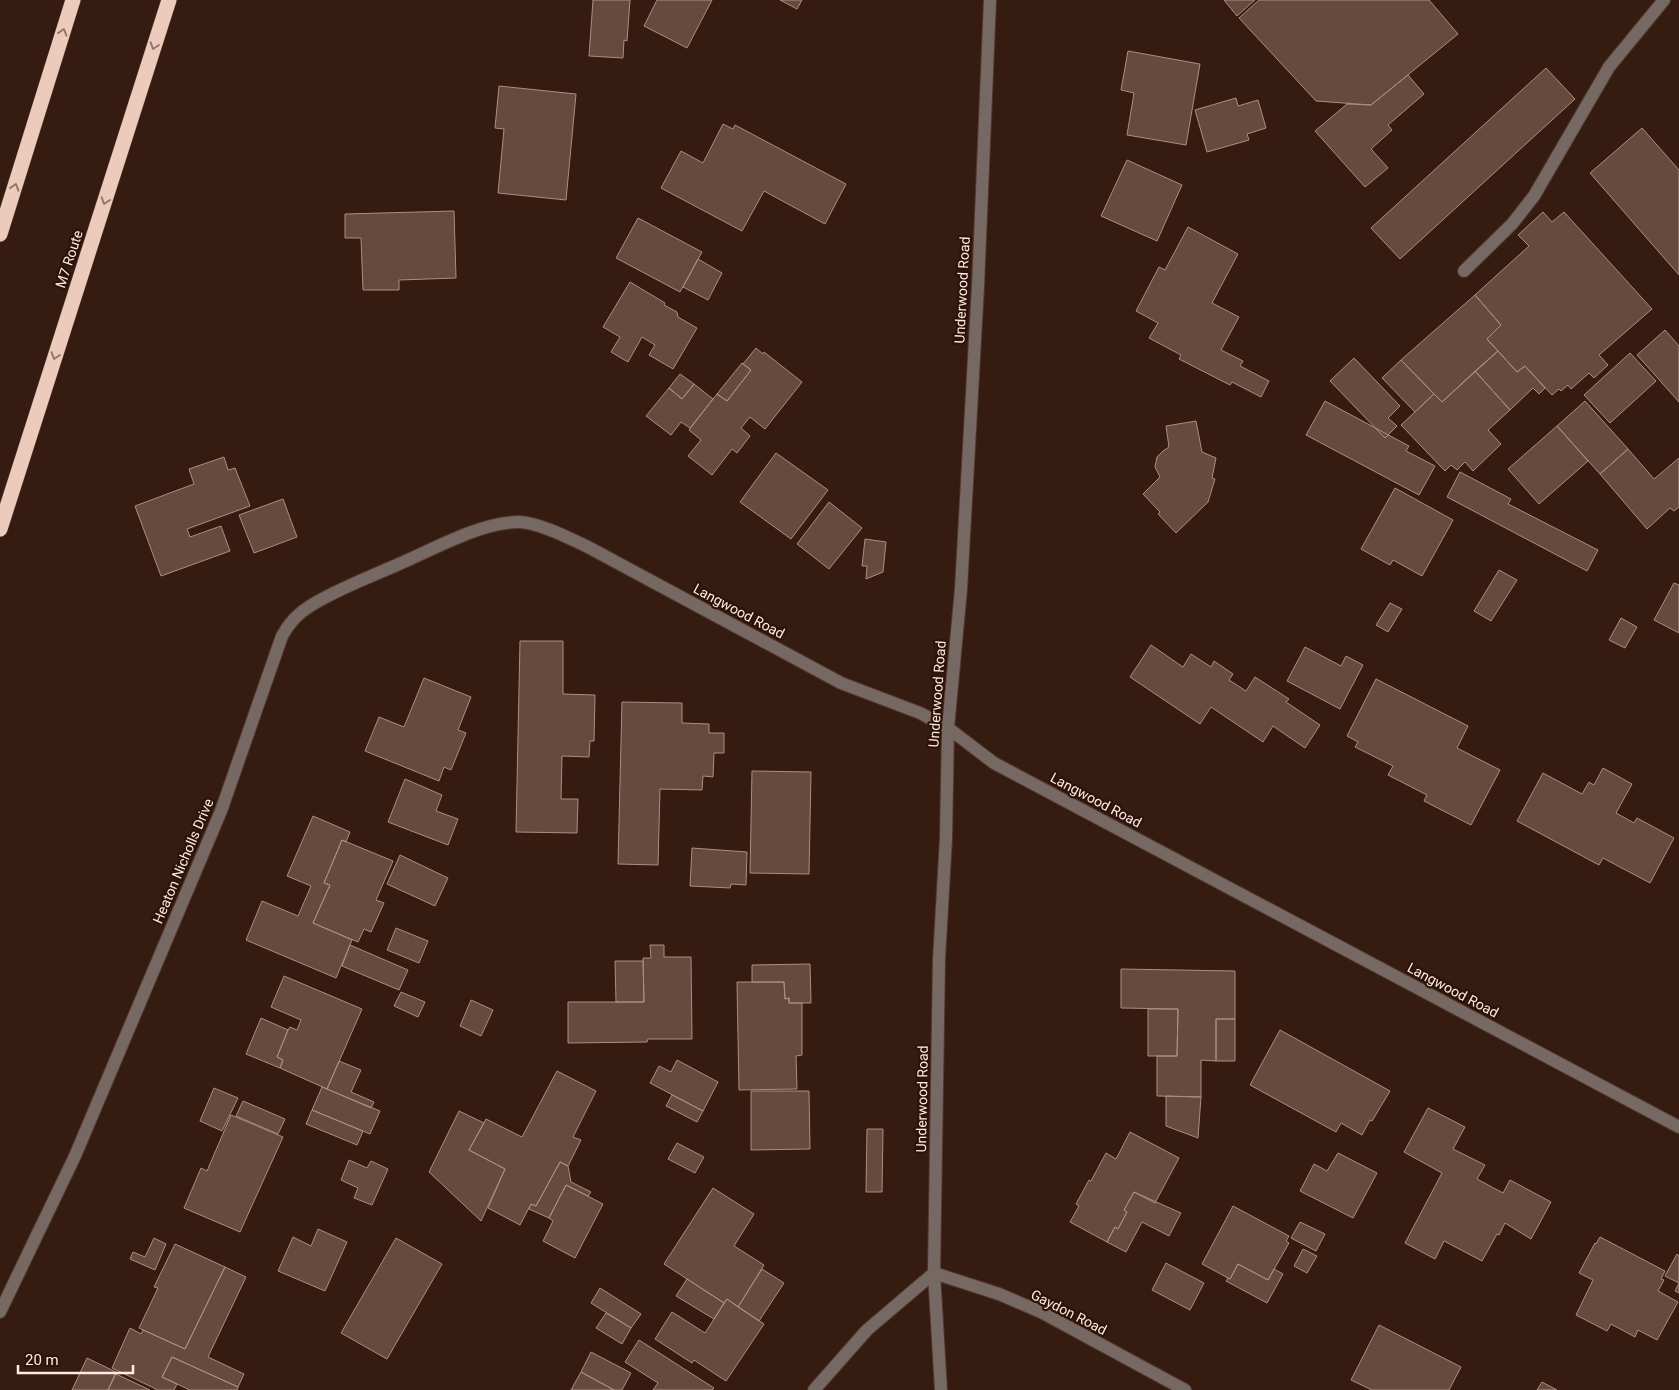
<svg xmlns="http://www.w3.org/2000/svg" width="1679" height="1390" font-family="Roboto,sans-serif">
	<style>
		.building { fill: #664a3e; stroke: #af8d7f }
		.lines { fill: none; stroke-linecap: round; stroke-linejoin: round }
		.street-casing { stroke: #52392e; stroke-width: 14 }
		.highway-casing { stroke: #52392e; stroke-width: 16 }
		.street { stroke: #766963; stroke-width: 12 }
		.highway { stroke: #eccabc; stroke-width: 15 }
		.oneway { stroke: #96776b }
		.labels { text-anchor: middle; stroke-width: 4.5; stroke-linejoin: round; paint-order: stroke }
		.street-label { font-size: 14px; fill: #feebe3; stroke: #2c1207 }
	</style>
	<rect width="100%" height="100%" fill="#361c10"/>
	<path class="building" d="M593 0H630L627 41 624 40 623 58 589 56Z
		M657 0H712L687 48 644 26Z
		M780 0H802L797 9Z
		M1224 0H1255L1237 16Z
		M1259 0H1429L1458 34 1371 105 1316 101 1239 18Z
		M1128 51 1200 64 1186 145 1127 135 1134 93 1121 90Z
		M1546 68 1575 99 1400 259 1371 228Z
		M1408 75 1424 94 1388 125 1392 130 1371 149 1388 168 1365 187 1315 131 1347 104 1371 105Z
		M499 86 576 94 566 200 498 193 504 129 495 128Z
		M1236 98 1238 106 1258 100 1266 128 1247 134 1249 140 1207 152 1195 110Z
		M723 124 733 129 735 125 846 184 825 224 764 191 742 231 661 188 681 151 703 163Z
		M1642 128 1679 170V275L1590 173Z
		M1127 160 1182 185 1157 241 1101 216Z
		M454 211 456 278 399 280V290H363L361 238H345V214Z
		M1543 212 1552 222 1564 212 1652 309 1599 355 1608 365 1594 378 1589 373 1571 389 1568 385 1561 391 1559 389 1552 395 1525 366 1517 372 1487 339 1501 325 1475 295 1529 246 1518 235Z
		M638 218 702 252 680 292 616 258Z
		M1188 227 1238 254 1212 303 1239 317 1221 350 1243 361 1240 366 1269 381 1261 397 1232 382 1230 385 1179 359 1181 355 1149 338 1158 323 1136 311 1159 267 1165 270Z
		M698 259 722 273 708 300 683 287Z
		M630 282 665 303 664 305 677 312 678 317 697 328 673 369 649 355 655 345 642 337 628 362 611 352 620 337 603 327Z
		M1475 295 1501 325 1487 339 1498 351 1442 402 1401 360Z
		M1665 330 1679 346V402L1637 355Z
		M756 348 763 354 764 352 802 382 765 429 750 417 741 428 750 436 737 453 732 449 712 475 688 456 701 440 689 430 717 394 727 401 751 370 743 364Z
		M1498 351 1517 372 1525 366 1545 388 1539 394 1533 388 1510 410 1475 371Z
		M1630 353 1656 381 1610 423 1584 395Z
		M1354 358 1400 406 1388 418 1397 426 1385 438 1330 381Z
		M1401 360 1434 394 1415 412 1382 378Z
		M742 363 751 370 727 401 717 394Z
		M1475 371 1510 410 1488 430 1501 444 1473 471 1465 462 1457 470 1451 465 1445 471 1401 425 1434 394 1442 402Z
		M680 374 694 384 682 399 669 388Z
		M694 384 713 399 690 428 681 422 671 435 646 416 669 388 682 399Z
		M1325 401 1409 446 1406 451 1435 466 1419 495 1306 435Z
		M1585 401 1628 449 1600 474 1557 426Z
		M1196 421 1202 452 1216 458 1212 478 1215 479 1208 502 1176 533 1158 514 1160 512 1143 494 1160 477 1155 467 1157 457 1163 451 1169 447 1166 426Z
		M1557 426 1588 461 1539 504 1508 469Z
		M1628 449 1654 479 1679 458V507L1674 511 1670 508 1647 529 1600 474Z
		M776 453 828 490 791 539 740 502Z
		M224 457 228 470 235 468 250 506 187 529 190 537 221 526 230 551 161 576 135 506 194 484 189 469Z
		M1460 472 1511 499 1508 504 1598 550 1587 571 1447 497Z
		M1395 488 1453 520 1422 576 1393 560 1390 565 1361 549Z
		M283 499 297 537 254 553 239 515Z
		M829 502 862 528 829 569 797 544Z
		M865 539 886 542 883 572 866 579 867 566H862Z
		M1499 570 1517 580 1491 621 1474 611Z
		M1674 583 1679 585V633L1654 620Z
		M1390 603 1402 609 1388 632 1376 625Z
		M1621 618 1637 627 1625 648 1609 640Z
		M520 641H563V694L595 695 594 741H590L589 757 562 756 561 799H578L577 833 516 832Z
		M1151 645 1183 667 1191 654 1211 667 1214 661 1233 674 1229 680 1246 691 1255 677 1289 699 1286 702 1320 725 1305 748 1273 726 1263 742 1211 707 1200 724 1130 677Z
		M1305 647 1341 666 1346 656 1363 665 1340 709 1287 681Z
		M424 678 471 697 458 730 466 733 451 770 444 767 439 781 365 751 379 717 404 727Z
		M1376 679 1468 726 1457 748 1500 770 1471 825 1424 801 1427 795 1388 775 1393 766 1355 747 1358 742 1347 736Z
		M622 702 682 703V723L709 724V733H724V753H714L713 777 703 776 702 790 660 789 658 865 618 864Z
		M1603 768 1632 784 1616 813 1634 823 1637 818 1674 838 1650 883 1603 858 1599 865 1517 821 1543 773 1582 794 1589 782 1594 785Z
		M752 771 811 772 809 874 750 873Z
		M405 779 442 795 436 811 458 819 448 845 388 822Z
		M313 816 350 832 346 842 342 840 324 883 330 885 313 923 352 940 336 978 246 940 262 901 298 916 311 886 287 876Z
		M342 840 393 861 376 900 384 903 371 932 364 929 358 942 313 923 330 885 324 883Z
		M692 848 747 852 746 885 731 884 730 888 690 886Z
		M400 855 448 878 435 906 387 884Z
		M396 928 428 941 419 963 387 950Z
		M350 945 408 970 399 990 342 966Z
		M650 945H664V957H691L692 1039H648L647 1042 568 1043V1002H644L643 958H651Z
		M615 961H643L644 1002H616Z
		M810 964 811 1003H789V998L785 999 784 982H752V965Z
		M1121 969 1235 971V1019H1216V1061L1201 1060V1097L1157 1096V1056H1177L1178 1009 1121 1008Z
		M284 976 362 1009 327 1089 280 1068 283 1060 277 1057 288 1030 290 1027 297 1030 301 1020 271 1007Z
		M737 982H784L785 999 789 998V1003H802V1055L796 1056 797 1089 739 1090Z
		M401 992 425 1002 418 1017 394 1006Z
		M471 1000 493 1010 481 1036 460 1026Z
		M1148 1009H1178L1177 1056H1148Z
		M261 1018 288 1030 277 1057 283 1060 280 1068 246 1054Z
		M1216 1019H1235V1061H1216Z
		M1280 1030 1390 1091 1372 1121 1370 1120 1362 1135 1341 1123 1336 1132 1250 1085Z
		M677 1060 718 1082 703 1111 650 1083 659 1066 671 1072Z
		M339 1061 361 1070 351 1092 374 1102 371 1108 327 1089Z
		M557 1071 596 1091 573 1137 581 1140 568 1166 560 1162 536 1206 531 1204 520 1225 488 1208 505 1169 469 1150 486 1119 522 1137Z
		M322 1087 380 1111 370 1134 312 1110Z
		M214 1088 238 1098 222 1131 200 1121Z
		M751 1091H809L810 1149 751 1150Z
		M672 1095 703 1111 697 1122 666 1106Z
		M1166 1096 1201 1097 1198 1138 1166 1126Z
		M243 1101 285 1119 278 1134 236 1116Z
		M1428 1108 1465 1127 1453 1149 1485 1165 1477 1179 1503 1193 1510 1180 1551 1202 1531 1239 1505 1223 1499 1235 1497 1234 1482 1261 1444 1241 1435 1259 1405 1243 1442 1173 1404 1152Z
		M312 1110 363 1131 357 1145 306 1124Z
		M459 1111 484 1123 469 1150 505 1169 481 1221 429 1172Z
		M231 1115 283 1137 240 1232 184 1208 201 1168 207 1171Z
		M867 1129H883L882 1192H866Z
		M1130 1132 1179 1158 1155 1203 1134 1192 1124 1210 1127 1212 1118 1229 1115 1227 1107 1242 1070 1222 1079 1206 1076 1204 1089 1180 1091 1181 1106 1153 1116 1159Z
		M677 1143 704 1157 695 1173 668 1159Z
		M1338 1153 1377 1173 1353 1218 1300 1191 1314 1164 1327 1171Z
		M349 1160 367 1168 371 1161 388 1169 372 1205 354 1198 358 1188 341 1180Z
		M560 1162 568 1166 571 1182 591 1192 588 1196 566 1185 549 1218 529 1209 531 1204 536 1206Z
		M566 1185 603 1204 575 1258 543 1241 553 1221 549 1218Z
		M713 1188 754 1214 734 1246 764 1265 738 1307 727 1299 724 1303 664 1264Z
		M1134 1192 1181 1213 1169 1236 1142 1222 1126 1252 1107 1242 1115 1227 1118 1229 1127 1212 1124 1210Z
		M1233 1206 1289 1236 1286 1241 1289 1243 1268 1280 1238 1264 1230 1279 1202 1264Z
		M1300 1222 1325 1234 1316 1251 1291 1238Z
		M318 1229 347 1242 325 1291 278 1271 293 1237 311 1246Z
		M1600 1237 1665 1271 1661 1279 1664 1280 1658 1291 1678 1302 1657 1340 1638 1330 1635 1337 1611 1324 1607 1331 1576 1315 1593 1280 1579 1273 1595 1243 1596 1244Z
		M154 1238 166 1244 155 1270 130 1259 133 1252 145 1257Z
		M396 1238 442 1264 387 1359 341 1333Z
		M175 1244 225 1267 185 1349 139 1328 158 1288 154 1287Z
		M1303 1249 1317 1256 1307 1273 1294 1266Z
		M1677 1254 1679 1256V1293L1675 1291 1679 1283 1665 1276Z
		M1166 1263 1204 1283 1190 1310 1152 1290Z
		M1238 1264 1268 1280 1274 1269 1283 1274 1267 1303 1226 1281 1228 1278 1230 1279Z
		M225 1267 246 1277 208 1357 244 1374 238 1387 172 1357 162 1377 177 1384 174 1390H158L112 1368 130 1328 141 1334 143 1330 185 1349Z
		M762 1269 784 1283 759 1321 738 1307Z
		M687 1279 724 1303 714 1319 676 1296Z
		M600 1288 641 1314 631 1328 591 1303Z
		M727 1299 764 1324 726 1381 694 1360 692 1363 655 1339 672 1312 705 1333Z
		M606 1313 631 1328 622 1344 596 1328Z
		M1379 1325 1461 1367 1449 1390H1372L1351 1380Z
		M639 1340 714 1388 712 1390H653L658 1383 625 1362Z
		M591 1352 631 1373 622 1390H614L581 1372Z
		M172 1357 238 1387 237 1390H190L162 1377Z
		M87 1358 116 1372 108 1390H72Z
		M581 1372 614 1390H571Z
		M116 1374 150 1390H108Z
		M1542 1382 1557 1390H1537Z"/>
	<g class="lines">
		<g class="street-casing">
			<path id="street" d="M1464 271 1512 224 1534 196 1609 67 1664 0
				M0 1312 75 1156 221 811 282 636C289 623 297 614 310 606 337 589 370 577 399 564 434 549 479 523 517 522 536 521 571 539 588 547L841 683 920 713 948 728 994 763 1679 1127
				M814 1390 867 1330 934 1273 999 1294 1041 1312 1185 1390
				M941 1390 934 1273 939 959 946 838 948 728 961 589 978 286 990 0"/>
		</g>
		<g class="highway-casing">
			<path id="highway" d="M0 234 73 0
				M0 529 169 0"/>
		</g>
		<use href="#street" class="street"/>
		<use href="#highway" class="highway"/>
	</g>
	<defs><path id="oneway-chevron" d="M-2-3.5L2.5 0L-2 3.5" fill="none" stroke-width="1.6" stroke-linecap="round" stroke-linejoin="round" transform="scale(1.25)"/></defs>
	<g class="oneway">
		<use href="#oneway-chevron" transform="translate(63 32) rotate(-73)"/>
		<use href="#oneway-chevron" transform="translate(154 46) rotate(108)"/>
		<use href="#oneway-chevron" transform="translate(15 187) rotate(-73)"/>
		<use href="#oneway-chevron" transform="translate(105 201) rotate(108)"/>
		<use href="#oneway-chevron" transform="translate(55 356) rotate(108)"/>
	</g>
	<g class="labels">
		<g class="street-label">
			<text transform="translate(69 259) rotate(-72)" y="5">M7 Route</text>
			<text transform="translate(962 290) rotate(-87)" y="5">Underwood Road</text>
			<text transform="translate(739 611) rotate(28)" y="5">Langwood Road</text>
			<text transform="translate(937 694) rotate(-86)" y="5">Underwood Road</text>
			<text transform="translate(1096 800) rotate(28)" y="5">Langwood Road</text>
			<text transform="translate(183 861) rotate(-67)" y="5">Heaton Nicholls Drive</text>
			<text transform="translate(1453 990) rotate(28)" y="5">Langwood Road</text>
			<text transform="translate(922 1099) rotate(-89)" y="5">Underwood Road</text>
			<text transform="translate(1069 1312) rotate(27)" y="5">Gaydon Road</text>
		</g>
	</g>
	<path d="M18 1365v8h115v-8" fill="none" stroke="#feebe3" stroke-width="2.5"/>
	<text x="25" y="1365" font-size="15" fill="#feebe3" stroke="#2c1207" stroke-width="4" paint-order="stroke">20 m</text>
</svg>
